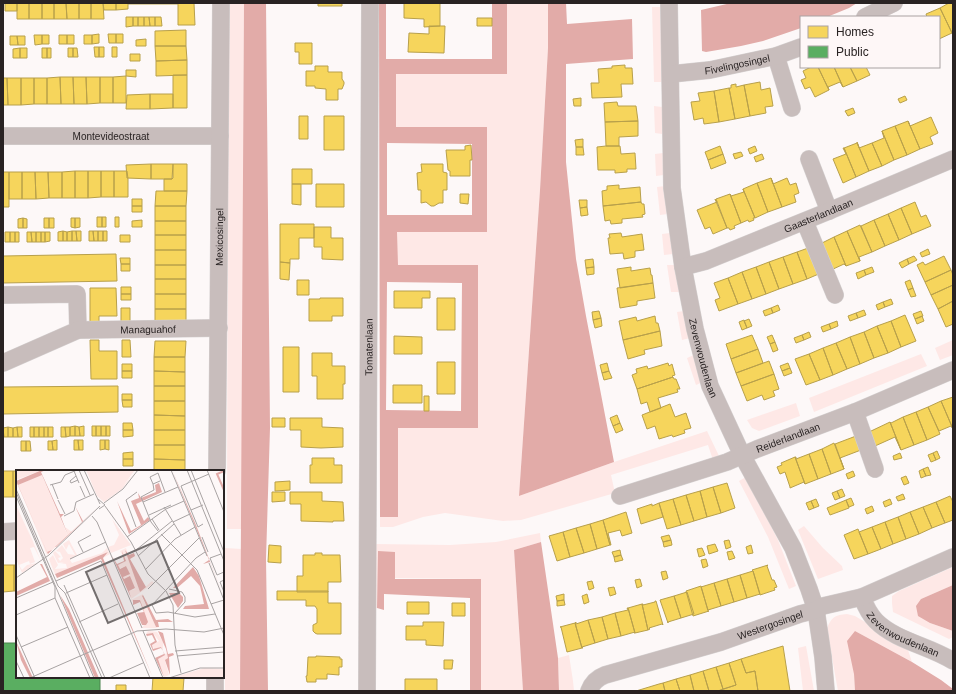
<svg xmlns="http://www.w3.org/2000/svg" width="956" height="694" font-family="Helvetica,sans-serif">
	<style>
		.green { fill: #fee8e6 }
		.water { fill: #e2aba8; fill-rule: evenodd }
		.homes { fill: #f6d55c; stroke: #b8a04b }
		.public { fill: #5aae61; stroke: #4b844e }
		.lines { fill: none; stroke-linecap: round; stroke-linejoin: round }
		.minor-casing { stroke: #d6d2d2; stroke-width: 18 }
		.minor { stroke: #c8bdbc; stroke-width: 17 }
		.labels { text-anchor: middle; stroke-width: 4; stroke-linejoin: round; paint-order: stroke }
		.street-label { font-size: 10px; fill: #292323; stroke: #fef7f7 }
		.inset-river { fill: none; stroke: #e2aba8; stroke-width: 2 }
		.inset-road { fill: none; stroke: #a8a3a3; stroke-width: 1 }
		.view { fill: #736e6e; fill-opacity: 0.15; stroke: #736e6e; stroke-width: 2 }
		.inset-edge { fill: none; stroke: #292323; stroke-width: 2 }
	</style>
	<rect width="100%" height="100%" fill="#fdf8f8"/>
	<path class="green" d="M228 3H244L242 529H227Z
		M507 3H548V48L540 190 519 496 614 462 707 431 720 458 713 460 708 445 611 475 615 493 521 520 503 521 445 513 423 517 393 527H380V517H398V428H478V266L397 265V232L487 231V127H396V74H507Z
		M652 7H660L662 44V82H654Z
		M654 106 662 107V134L655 133Z
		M663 153 664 175 656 176 655 154Z
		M665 186 668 214 660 215 657 187Z
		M670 233 673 254 664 255 662 234Z
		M667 265H675L679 292H671Z
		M684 311 690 338 682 340 677 312Z
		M953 340V355L940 360 935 348Z
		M921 354 927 366 814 412 809 398Z
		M694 355 703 382 696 385 687 358Z
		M796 403 800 416 759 431 752 428 747 420Z
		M746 477 778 540 796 586 789 589 768 537 739 481Z
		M804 526 823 548 842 566 843 570 818 579 798 530Z
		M540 533 541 542 514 550 523 691H481V579L393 578 379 551 377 608 372 607 374 544 450 545 496 542Z
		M225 548 242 549 240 691H225Z
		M953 567V585L921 599 930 623 953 631V637L949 639 893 612 892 603V596L899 591Z
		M847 614 855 616 907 647 912 662 855 631 854 674 855 691H838L836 680 827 628C832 617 835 615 847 614Z
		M806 646 814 691H803L798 648Z
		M569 655 573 681 574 691H559L558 658Z"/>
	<path class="water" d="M244 3H266L270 428 266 559 268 691H240Z
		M379 3H386V59H492V3H507V74H396V127H487V232H397L398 265H478V428H398V517H380ZM387 143 472 144V215H387ZM387 282 462 283 461 411 386 410Z
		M548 3H566L567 24 632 19 633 59 566 64V162L576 259 586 316 614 462 519 496 540 190 548 48Z
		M731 3H857L849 8 827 17H801V28L763 41 741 46 706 52 702 51 701 10Z
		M541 542 558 658 559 691H523L514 550Z
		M378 551 395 552V579H481V691H470V598L384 594V610L377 608Z
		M953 585V631L930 623 918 616 916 606 921 599Z
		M855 631 912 662 941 680 953 689V691H855L854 674 847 641Z"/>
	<path class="homes" d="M5 3H17V11H5Z
		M17 3H29V19H17Z
		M29 3H42V19H29Z
		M42 3H54V19H42Z
		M54 3H66L67 19H54Z
		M66 3H79V19H67Z
		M79 3H91V19H79Z
		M91 3H103L104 19H91Z
		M103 3H116V10H104Z
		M116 3H128V9L116 10Z
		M128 3H194L195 25H178V4H128Z
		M318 3H342V6H318Z
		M404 3H440V26L424 27V19L404 18Z
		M949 3H953V35L940 8Z
		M940 8 952 33 939 39V17H927L926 14Z
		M126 17H133V26L126 27Z
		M133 17H138V26H133Z
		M138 17H144V26H138Z
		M144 17H149L150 26H144Z
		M149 17H155V26H150Z
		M155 17H161L162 26H155Z
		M477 18H492V26H477Z
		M429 26H445L444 53 408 52 409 33 429 34Z
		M186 30V46H155V31Z
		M99 34V43L92 44V35Z
		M108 34H116V43H109Z
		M116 34H123V43H116Z
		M34 35H42V44L35 45Z
		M42 35H49V44H42Z
		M59 35H67V44H59Z
		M67 35H74V44H67Z
		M84 35H92V44H84Z
		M10 36H17L18 45H10Z
		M17 36H25V45H18Z
		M146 39V46H136V40Z
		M295 43H312V64H299V52H295Z
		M155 46H186L187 60 156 61Z
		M94 47H99V57H95Z
		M99 47H104V57H99Z
		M112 47H117V57H112Z
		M20 48V58H13V49Z
		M20 48H27V58H20Z
		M42 48H47V58H42Z
		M47 48H51V58H47Z
		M68 48H73V57H68Z
		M73 48H77L78 57H73Z
		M130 54H140V61H130Z
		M187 60V75L156 76V61Z
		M625 65V68H632L633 84H621L622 97 592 98 591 83H599L598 69 612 68V66Z
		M315 66H328V72H342V79L344 82V84L342 89H338V100H326V89L315 88V86H306V71H315Z
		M811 67H818L829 90 815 97 810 87 805 89 801 80 806 78 803 71Z
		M818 67H834L843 87 840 82 828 87 829 90Z
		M834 67H850L857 81 843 87Z
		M850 67H866L870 75 857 81Z
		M126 70H136V77L126 76Z
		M173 75H187V108H173Z
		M126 76V103H113V77Z
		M60 77 61 104H47V78Z
		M60 77H73L74 104H61Z
		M73 77H86L87 104H74Z
		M86 77H100V103L87 104Z
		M100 77H113V103H100Z
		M3 78H7L8 105H3Z
		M7 78H21V105H8Z
		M21 78H34V104L21 105Z
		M34 78H47V104H34Z
		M760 82 761 90 770 88 773 106 765 107 766 113 750 116 744 85Z
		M736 84V87L744 85 750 116 735 119 729 88H731V85Z
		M729 88 735 119 719 122 714 91Z
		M714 91 719 122 704 124 703 118 694 120 691 102 700 101 698 93Z
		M150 94H173V108L150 109Z
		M150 94V109H126L127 95Z
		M905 96 907 100 900 103 898 99Z
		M581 98V106H574L573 99Z
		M617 102 618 106H636L638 121 605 122 604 103Z
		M853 108 855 113 848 116 845 111Z
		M299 116H308V139H299Z
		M324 116H344V150H324Z
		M931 117 938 133 930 137 933 144 920 149 908 121 910 126Z
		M638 121V136L619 137V146H606L605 122Z
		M908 121 920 149 907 155 895 126Z
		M895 126 907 155 894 160 882 131Z
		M882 131 894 160 882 166 872 143 884 138Z
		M583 139V147H576L575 140Z
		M857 142 859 148 872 143 882 166 869 171Z
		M857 143 869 171 856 177 844 148Z
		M471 145 472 160H470V176H450V171L448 170 446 150H465V146Z
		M606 146H620L621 154 635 153 636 169H627V172L615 173V170H598L597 147Z
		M720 146 723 154 708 160 705 152Z
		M755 146 757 151 750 154 748 149Z
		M576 147H583L584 155H576Z
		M843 148H844L856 177 843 183 833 159 846 154Z
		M741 152 743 156 735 159 733 154Z
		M723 154 726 163 711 169 708 160Z
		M762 154 764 159 756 162 754 157Z
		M151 164H173L172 179H151Z
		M151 164V179L127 178 126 165Z
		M173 164H187V191H164V179H172L173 178Z
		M421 164H443V172L447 173V190H443V203H439L434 206H431L426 202 421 203V190H418L417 173 422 172Z
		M292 169H312V184H292Z
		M75 171H88V198H75Z
		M75 171V198H62V172Z
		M88 171H101V197L88 198Z
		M101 171H114V197H101Z
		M114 171H127L128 179V197H114Z
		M3 172H9V207H3Z
		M9 172H22V199H9Z
		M22 172H35L36 199H22Z
		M35 172H48L49 198 36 199Z
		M48 172H62V198H49Z
		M771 178 773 184 787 178 790 185 796 183 799 193 794 195 796 202 782 207Z
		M771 178 782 207 768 212 757 183Z
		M757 183 768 212 755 218 743 189Z
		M292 184H301V205L292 204Z
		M316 184H344V207H316Z
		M619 185V189L640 187 641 202 603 206 602 191 607 190V186Z
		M743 189 755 218H753L754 220 749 222 748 220 741 223 730 194 731 196 744 192Z
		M156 191H187L186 206H155Z
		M460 194H469L468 204 460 203Z
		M730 194 741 223 734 226 735 228 730 230 729 228H727L716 199Z
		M132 199H142V206H132Z
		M715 199 727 228 713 234 710 227 705 229 697 210 717 202Z
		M579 200H587V207L580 208Z
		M641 202 642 204H644L645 214 642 215 643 217 622 219V223L611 224 610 220 605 221 603 206Z
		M915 202 921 217 926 215 931 226 912 234 901 208Z
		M132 206H142V212H132Z
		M155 206H186V221H155Z
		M587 207 588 215 581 216 580 208Z
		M901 208 912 234 899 240 888 214Z
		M888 214 899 240 885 246 874 220Z
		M97 217H102V227H97Z
		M102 217H106V227H102Z
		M115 217H119V227H115Z
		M23 218 27 219V228H23Z
		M23 218V228H18V219Z
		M44 218H49V228H44Z
		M49 218H54V228H49Z
		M71 218H75V228L71 227Z
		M75 218H80V227L75 228Z
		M142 220V227H132V221Z
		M874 220 885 246 872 252 861 226Z
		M155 221H186V235H155Z
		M280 224H314V238H299V259H290V263L280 262Z
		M860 225 872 252 859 257 860 261 847 231Z
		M314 227H331V238H343V260L322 259V247H314Z
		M63 231 67 232V241H63Z
		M63 231V241H58V232Z
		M72 231V241H67V232Z
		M72 231H76L77 241H72Z
		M76 231H81V241H77Z
		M89 231H93L94 241H89Z
		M93 231H98V241H94Z
		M98 231H103V241H98Z
		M103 231H107V241H103Z
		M847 231 860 261 846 266 834 237Z
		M5 232H10V242H5Z
		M10 232H15V242H10Z
		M15 232H19V242H15Z
		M27 232H31L32 242H27Z
		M31 232H36V242H32Z
		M36 232H41V242H36Z
		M41 232H45V242H41Z
		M45 232H50V241L45 242Z
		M621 233 622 237 642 234 644 250 635 251V257L624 259 623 253 610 254 608 238H610L609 234Z
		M120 235H130V242H120Z
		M155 235H186V250H155Z
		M834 237 846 266 844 264 831 270 820 244Z
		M811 247 821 273 807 279 797 252Z
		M928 249 930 254 922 257 920 253Z
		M155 250H186V265H155Z
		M797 252 807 279 793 284 783 257Z
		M116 254 117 281 3 283V256Z
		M914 256 917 260 909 264 907 259Z
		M944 256 951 270 925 282 917 265 923 262 925 265Z
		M783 257 793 284 779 289 769 262Z
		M120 258H130V264H121Z
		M593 259 594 267 586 268 585 260Z
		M907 259 909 264 902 268 899 263Z
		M280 262 290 263 289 280 280 279Z
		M769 262 779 289 766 294 756 267Z
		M121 264H130V271H121Z
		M155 265H186V279H155Z
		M594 267V274L587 275 586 268Z
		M631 267V271L650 268 651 275H652L653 283 620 288 617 269Z
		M756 267 766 294 752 299 742 272Z
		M872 267 874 272 866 275 864 270Z
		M864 270 866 275 858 279 856 273Z
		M951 270 953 275V285L931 295 925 282Z
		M742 272 752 299 738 304 728 278Z
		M728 278 738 304 719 311 715 300 720 298 714 283Z
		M155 279H186V294H155Z
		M297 280H309V295H297Z
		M910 280 913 288 908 290 905 282Z
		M653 283 655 298 637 301V305L620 308 617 288Z
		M953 285V301L938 309 931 295Z
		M121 287H131V294H121Z
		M90 288H116L117 316H99V326L90 328Z
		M913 288 916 296 911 297 908 290Z
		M394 291H430V298H422V308H394Z
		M121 294H131V300H121Z
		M155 294H186V309H155Z
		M320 298H343V316H332V321H309V299H320Z
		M437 298H455V330H437Z
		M891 299 893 304 885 307 883 302Z
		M953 301V324L946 327 938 309Z
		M883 302 885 307 878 310 876 305Z
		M778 305 780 310 773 313 771 308Z
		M121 308H130V327H121Z
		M771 308 773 313 765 316 763 311Z
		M155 309H186V324H155Z
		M864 310 866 315 858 318 856 313Z
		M599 311 601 318 593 320 592 312Z
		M921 311 923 316 915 319 913 314Z
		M856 313 858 318 850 321 848 316Z
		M905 315 916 341 901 347 891 321Z
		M655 316 656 323H658L660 331 623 340 619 321 636 317 637 321Z
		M922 316 924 321 917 324 915 319Z
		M601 318 602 326 595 328 593 320Z
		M749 319 752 326 747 328 744 321Z
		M744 320 747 328 742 330 739 322Z
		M837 321 838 326 831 329 829 324Z
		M891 321 901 347 888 353 877 326Z
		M829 324 831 329 823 332 821 327Z
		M877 326 888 353 874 358 864 332Z
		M660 331 662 346 644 350 645 354 628 359 623 340Z
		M809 332 811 337 804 340 802 335Z
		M864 332 874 358 860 364 850 337Z
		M752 335 758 349 731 359 726 344Z
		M772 335 775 342 770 344 767 337Z
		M802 335 804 340 796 343 794 338Z
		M394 336 422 337V354H394Z
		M850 337 860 364 847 369 836 343Z
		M90 340H99V351H117V379H91Z
		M122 340H130L131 357H122Z
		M155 341H186L185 357H154Z
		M775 342 778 350 773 352 770 344Z
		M836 343 847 369 833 375 823 348Z
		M283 347H299V392H283Z
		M823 348 833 375 820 380 809 354Z
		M758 349 763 363 736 373 731 359Z
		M312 353H332V366H345V384H343V399H317V376H312Z
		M809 354 820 380 806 385 795 359Z
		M154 357H185V372L154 371Z
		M769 361 774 374 741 386 736 373Z
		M437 362H455V394H437Z
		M607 363 609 371 602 373 600 365Z
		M668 363 669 366 672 364 675 375 672 376 673 377 637 389 632 375 637 373 636 369 647 366 648 369Z
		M788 363 790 368 782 371 780 366Z
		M122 364H132V371H122Z
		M790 368 792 373 784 376 782 371Z
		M122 371H132V378H122Z
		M154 371 185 372V386H154Z
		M609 371 612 378 604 380 602 373Z
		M774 374 779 389 773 391 775 396 764 400 762 395 747 401 741 386Z
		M673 377 674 379H676L680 389H677L678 392 658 398 661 408 650 412 647 402 641 404 637 389Z
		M393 385H422V403H393Z
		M118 386V412L3 414V387Z
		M154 386H185V401H154Z
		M122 394H132V400H122Z
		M424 396H429V411H424Z
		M953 397V429L941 401Z
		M122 400H132V407H123Z
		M154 401H185V416L154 415Z
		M941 401 953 429 951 426 939 431 928 407Z
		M670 404 675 417 686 413 691 428 684 430 685 433 673 437 672 435 659 439 655 426 647 429 642 415Z
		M928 407 940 434 927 440 916 412Z
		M916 412 927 440 914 445 903 417Z
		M154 415 185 416V430H154Z
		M617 415 620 423 613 426 610 418Z
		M903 417 914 445 901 450 890 422 891 423Z
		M272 418H285V427H272Z
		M290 418H322V427L343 428V447L321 448 301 447V430H290Z
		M890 422 901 450 895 437 875 446 869 432Z
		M123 423H132L133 430H123Z
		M620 423 623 430 616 433 613 426Z
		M75 426V436H70V427Z
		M75 426 79 427 80 436H75Z
		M84 426V436H80L79 427Z
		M92 426H96V436H92Z
		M96 426H101V436H96Z
		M101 426H106V436H101Z
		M106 426H110V436H106Z
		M8 427 13 428V437H8Z
		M8 427V437H4L3 428Z
		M17 427 18 437H13V428Z
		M17 427H22V437H18Z
		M30 427H34V437H30Z
		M34 427H39V437H34Z
		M39 427H44V437H39Z
		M44 427H48V437H44Z
		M48 427H53V437H48Z
		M61 427H65L66 437H61Z
		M65 427H70V436L66 437Z
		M123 430H133V436L123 437Z
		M154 430H185V445H154Z
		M856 436 861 450 840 458 844 469 835 444Z
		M57 440V450H53L52 441Z
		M74 440H78L79 450H74Z
		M78 440H83V450H79Z
		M100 440H105V449L100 450Z
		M105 440H109V450L105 449Z
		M21 441H26V451H21Z
		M26 441H30L31 451H26Z
		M48 441H52L53 450H48Z
		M834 443 844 469 831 474 822 449Z
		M154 445H185V460L154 459Z
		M822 449 831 474 818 479 809 454Z
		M937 451 940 458 936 460 933 453Z
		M133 452V459H123V453Z
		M900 453 902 458 894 460 893 456Z
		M933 453 936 460 931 462 928 455Z
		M809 454 818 479 805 484 795 457H796V459Z
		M795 457 805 484 804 482 790 488V487L785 472 780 474 777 467 782 465 781 463Z
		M312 458H334V465H342V483H310V465H312Z
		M123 459H133V466H123Z
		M154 459 185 460V471H154Z
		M928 467 931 475 926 476 923 469Z
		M923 469 926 476 921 478 919 471Z
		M3 471H13V497H3Z
		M13 471H26H17V497H13Z
		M853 471 855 476 848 479 846 474Z
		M906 476 909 483 904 485 901 478Z
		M290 481V490L275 491V482Z
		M727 483 735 508 721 513 713 487Z
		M713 487 721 513 707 517 700 491Z
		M842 489 845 496 840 498 837 491Z
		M700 491 707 517 694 521 686 495Z
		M837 491 840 498 835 500 832 493Z
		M272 492H285V501L272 502Z
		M290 492H322V501L343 502 344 521H333V522L301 521V504H290Z
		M903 494 905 499 898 501 896 497Z
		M686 495 694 521 681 525 673 499Z
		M950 496 953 502V520L945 523 936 502Z
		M851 498 854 505 849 507 846 500Z
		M673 499 681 525 667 529 659 503Z
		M816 499 819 506 814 508 811 501Z
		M890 499 892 504 885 507 883 502Z
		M846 500 849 508 830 515 827 508Z
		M811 501 814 508 809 510 806 503Z
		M936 502 945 523 932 528 923 507Z
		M659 503 663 517 641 524 637 509 652 504V506Z
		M872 506 874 511 867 514 865 509Z
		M923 507 932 528 919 534 910 512Z
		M626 512 632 533 622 536 620 530 608 533 611 545H610L603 520Z
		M910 512 919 534 906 539 898 517Z
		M898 517 906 539 893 544 885 522Z
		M603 520 610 545 597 549 590 524Z
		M885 522 893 544 881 549 872 527Z
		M590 524 597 549 584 553 576 528Z
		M872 527 881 549 868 554 859 532Z
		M576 528 584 553 570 557 563 532Z
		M858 529 868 554 854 559 844 535Z
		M563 532 570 557 557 561 549 536Z
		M669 535 671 540 663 542 661 537Z
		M671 540 672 545 664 547 663 542Z
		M729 540 731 547 726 549 724 541Z
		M715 544 718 551 709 554 707 546Z
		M269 545 281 546V563L268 562Z
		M751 545 753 553 748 554 746 547Z
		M702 548 705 555 699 557 697 549Z
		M620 550 621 555 614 557 612 552Z
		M732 551 735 558 729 560 727 552Z
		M315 553H322V555H340L341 582H328V592H297V576H303V555H315Z
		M621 555 623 560 615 562 614 557Z
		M706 559 708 566 703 568 701 560Z
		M3 565H14V591L3 592Z
		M14 565H17V591H14Z
		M768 565 767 566 772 580H774L777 587 774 588 775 590 760 595 753 571 752 570Z
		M666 571 668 578 663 580 661 572Z
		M753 571 760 594 747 598 740 575Z
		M740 575 747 598 734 602 727 579Z
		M640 579 642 586 637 588 635 580Z
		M727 579 734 602 721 606 714 583Z
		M592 581 594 588 589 590 587 582Z
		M714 583 721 606 708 610 701 587Z
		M701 586 708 611H709L693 616 686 591Z
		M614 587 616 594 610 596 608 588Z
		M277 591H328V603H341V634H317L315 633 313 631V625L317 623V609L315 606H306V600H277Z
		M687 592 694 614 681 618 674 596Z
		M564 594V600L557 601 556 596Z
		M587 594 589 602 584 604 582 596Z
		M674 596 681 618 668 622V623L660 600Z
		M564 600 565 605 557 606V601Z
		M655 601H656L663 625 662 624 649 628 650 629 648 630 642 604H643V605L655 602Z
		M407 602H429V614H407Z
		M452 603H465V616H452Z
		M642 604 648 630 635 633 628 608Z
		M627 608H628L635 633H634L635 632 621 636 615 613 628 610Z
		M615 613 621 636 608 639 602 617Z
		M602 617 608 639 595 643 588 620Z
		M588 620 595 643 582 647 583 648H582L575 623 576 622V624Z
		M423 622H444L443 646 426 645V640H406V626H423Z
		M575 623 582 648 567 652 561 627H560Z
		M783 646 790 691H758L755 671 746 673 741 659Z
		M316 656 340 657V659H342V667H339V675L327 674V679H316V682H307L306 676H307L308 657H316Z
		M741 659 746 673 755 671 758 691H718L736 685 729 663Z
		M444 660H453L452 669H444Z
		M729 663 736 685 723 689 716 667Z
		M716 667 723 689 718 691H709L703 671Z
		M703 671 709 691H694L690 675Z
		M690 675 694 691H680L676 679Z
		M153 677 184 678 183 691H152Z
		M405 679H437V691H405Z
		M676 679 680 691H665L663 683Z
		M663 683 665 691H636L659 684Z
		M116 685H126V691H116Z"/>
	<path class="public" d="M3 643H17V677H100V691H3Z"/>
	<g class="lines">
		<g class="minor-casing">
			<g id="minor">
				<path id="s1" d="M669 3 672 188 683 267 695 329 710 386 742 455 793 548 809 589 816 610 823 657 826 691"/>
				<path d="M865 17 894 3"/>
				<path d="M776 56 792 108"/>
				<path id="s2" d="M671 74 710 70 776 56 801 47"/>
				<path id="s3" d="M3 136H220"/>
				<path d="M809 159 829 211"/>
				<path d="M805 222 835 295"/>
				<path id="s4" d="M683 267 706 261 829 211 953 159"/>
				<path d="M3 295 77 294 78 330 3 363"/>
				<path id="s5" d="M78 330 219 328"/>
				<path d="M855 412 875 469"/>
				<path id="s6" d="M217 471 221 3"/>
				<path id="s7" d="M620 496 727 462 757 449 855 412 953 370"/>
				<path d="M3 532 17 531"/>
				<path id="s8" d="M862 597C865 605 870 615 876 621 896 641 930 646 953 661"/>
				<path d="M215 691V677"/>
				<path id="s9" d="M367 691 370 3"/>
				<path id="s10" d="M589 691C592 683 597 678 605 675L721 642 800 614 816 610 823 606 862 597 953 557"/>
			</g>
		</g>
		<use href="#minor" class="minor"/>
	</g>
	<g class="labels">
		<g class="street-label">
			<text dy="4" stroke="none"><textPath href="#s2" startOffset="67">Fivelingosingel</textPath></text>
			<text dy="4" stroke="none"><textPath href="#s3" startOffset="108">Montevideostraat</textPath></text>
			<text dy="4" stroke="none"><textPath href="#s4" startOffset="145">Gaasterlandlaan</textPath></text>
			<text dy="4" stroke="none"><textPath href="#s6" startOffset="234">Mexicosingel</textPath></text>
			<text dy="4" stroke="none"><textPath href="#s5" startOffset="70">Managuahof</textPath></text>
			<text dy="4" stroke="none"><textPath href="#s9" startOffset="344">Tomatenlaan</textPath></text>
			<text dy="4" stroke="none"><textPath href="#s1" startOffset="358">Zevenwoudenlaan</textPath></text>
			<text dy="4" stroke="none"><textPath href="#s7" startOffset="178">Reiderlandlaan</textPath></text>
			<text dy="4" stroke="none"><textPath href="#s10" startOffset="196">Westergosingel</textPath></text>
			<text dy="4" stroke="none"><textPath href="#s8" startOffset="58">Zevenwoudenlaan</textPath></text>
		</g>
	</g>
	<g transform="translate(16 470)">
		<rect width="208" height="208" fill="#fdf8f8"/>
		<path d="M0 0H26L0 10ZM70 0H119L107 16 121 0 106 19 88 32 81 26ZM25 3 52 66 49 57 56 62 31 85 2 15 18 8 2 14 1 11ZM0 31 25 91 18 77 14 78 19 92 14 94 13 91 3 95 6 100 11 95 21 93 6 103 0 89V35L19 76ZM96 49 115 75 95 83 92 77 98 75 103 65ZM53 70 61 85 54 90 56 93 86 83 91 78 94 84 87 88 92 82 39 104 36 97 38 96 36 97 33 89 37 85 42 95 39 99 51 98 50 94 44 93 48 92 42 93 37 83 39 81 45 87 42 88 44 91 47 88 44 82 40 81 46 75 52 84 59 85 53 74 50 80 47 74ZM110 78 124 122 136 111 138 113 115 129 113 121 119 119 114 107 108 109 107 106 113 103 110 96 103 99 102 95 110 91 104 81ZM127 124 126 127 140 157 143 158H126L130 152 124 130 117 132 115 130ZM132 161 141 162 147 172V180L145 177 138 179 136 175 143 171 137 163 130 164ZM151 183 152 188 149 191 153 205 148 207 141 189ZM188 198 208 199V208H155Z" fill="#fee8e6"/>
		<path d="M26 0H30L25 2 44 44H48L45 47 52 65 66 52 59 36 67 51 81 38 57 61 40 77H39L52 65 26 5 2 15 31 82 36 80 32 84 0 11ZM156 0 180 55 208 128 194 92 187 94 193 90ZM143 13 146 22 120 34 128 51 132 47 134 50 113 64 101 31 115 61 125 55 115 31 123 28 122 23 125 28 140 22 139 15ZM109 80 113 85 118 83 119 86 114 89 130 117 124 122ZM106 81 110 91 102 95 104 99 110 96 114 104 107 107 108 109 114 106 119 118 113 121 115 128 96 86 101 94 108 91ZM92 82 87 88 137 208 85 89 41 108 39 104ZM24 94H26L34 111 0 126V122L31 107ZM177 97 183 106 193 139H167L169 136 188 134 184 116 175 106 161 118H157ZM153 123H163L167 127V131L162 138ZM44 125 53 139 83 208H79ZM127 125 140 150 152 149 157 152H142L143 157H140L126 126ZM117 130H124L132 152 130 155H126L121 143 128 142 124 132 117 135ZM142 161 147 163 152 184 157 183 158 185 153 187 154 205 149 190 152 188 150 179ZM137 163 141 172 136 175 137 179 145 177 149 185 142 189 148 207 139 188 148 184 147 181 145 178 137 181 134 174 139 171 136 165 131 166 132 169 130 164ZM0 171 17 208H14L5 190Z" fill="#e2aba8"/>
		<path class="inset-river" d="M208 1 201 4 208 20"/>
		<path class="inset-road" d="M63 0 74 25M68 0 84 34M155 0 191 86M171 0 208 91M175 0 208 82M191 0 208 42M58 1 63 13M60 6 54 11 55 13 62 10M36 14 42 29M137 14 134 7 142 3 149 22M34 15 45 12 49 5 61 0M64 16 69 27M0 19 42 116 49 123 86 208M0 22 78 208M0 26 39 117V128L74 208M82 29 89 35 83 39M42 30 49 44M127 32 162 17M88 33 107 19 122 0M89 36 115 72 132 104 150 121 157 135 159 175 165 203M148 37 165 65M175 40 187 35M133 45 155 35M48 46 58 41 60 32 78 24M76 46 81 52 126 158M136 49 143 60M157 52 174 44M187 54 182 57 165 16 193 4M120 57 110 30 121 22M142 61 135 52 125 27 138 20 137 14 144 11M145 64 181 100 208 165M111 67 150 39 168 31M186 67 192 82M120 80 156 51M67 82 62 72 75 65M189 82 180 88 136 135 140 143 152 142 179 147 199 144M205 84 194 88 201 105 208 102M122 86 158 54M54 89 90 72M193 93 208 130M129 100 159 69 179 57M0 108 33 85 84 36M208 110 204 112 208 122M40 111 85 91 134 208M48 115 89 208M132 119 183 68M153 119 166 122 169 127V132L159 143M50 123 91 105M0 128 37 112M195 134 208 130M0 145 39 128M63 152 102 134M127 161 147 208M0 165 19 208M5 177 52 157M159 181 208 177M161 186 208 182M0 191 8 208M14 208 121 161 150 159 188 162 208 158M93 208 127 193M153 208 184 198H208"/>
		<path class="view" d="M141 71 163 123 92 153 70 102Z"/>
		<rect width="208" height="208" class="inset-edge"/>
	</g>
	<rect width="956" height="694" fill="none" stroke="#292323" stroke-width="8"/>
	<rect x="800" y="16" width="140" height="52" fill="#fef7f7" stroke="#a9a2a2"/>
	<rect x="808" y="26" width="20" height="12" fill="#f6d55c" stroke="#a9a2a2"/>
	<text x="836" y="36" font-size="12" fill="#292323">Homes</text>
	<rect x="808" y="46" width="20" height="12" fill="#5aae61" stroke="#a9a2a2"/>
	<text x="836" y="56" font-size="12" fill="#292323">Public</text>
</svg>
